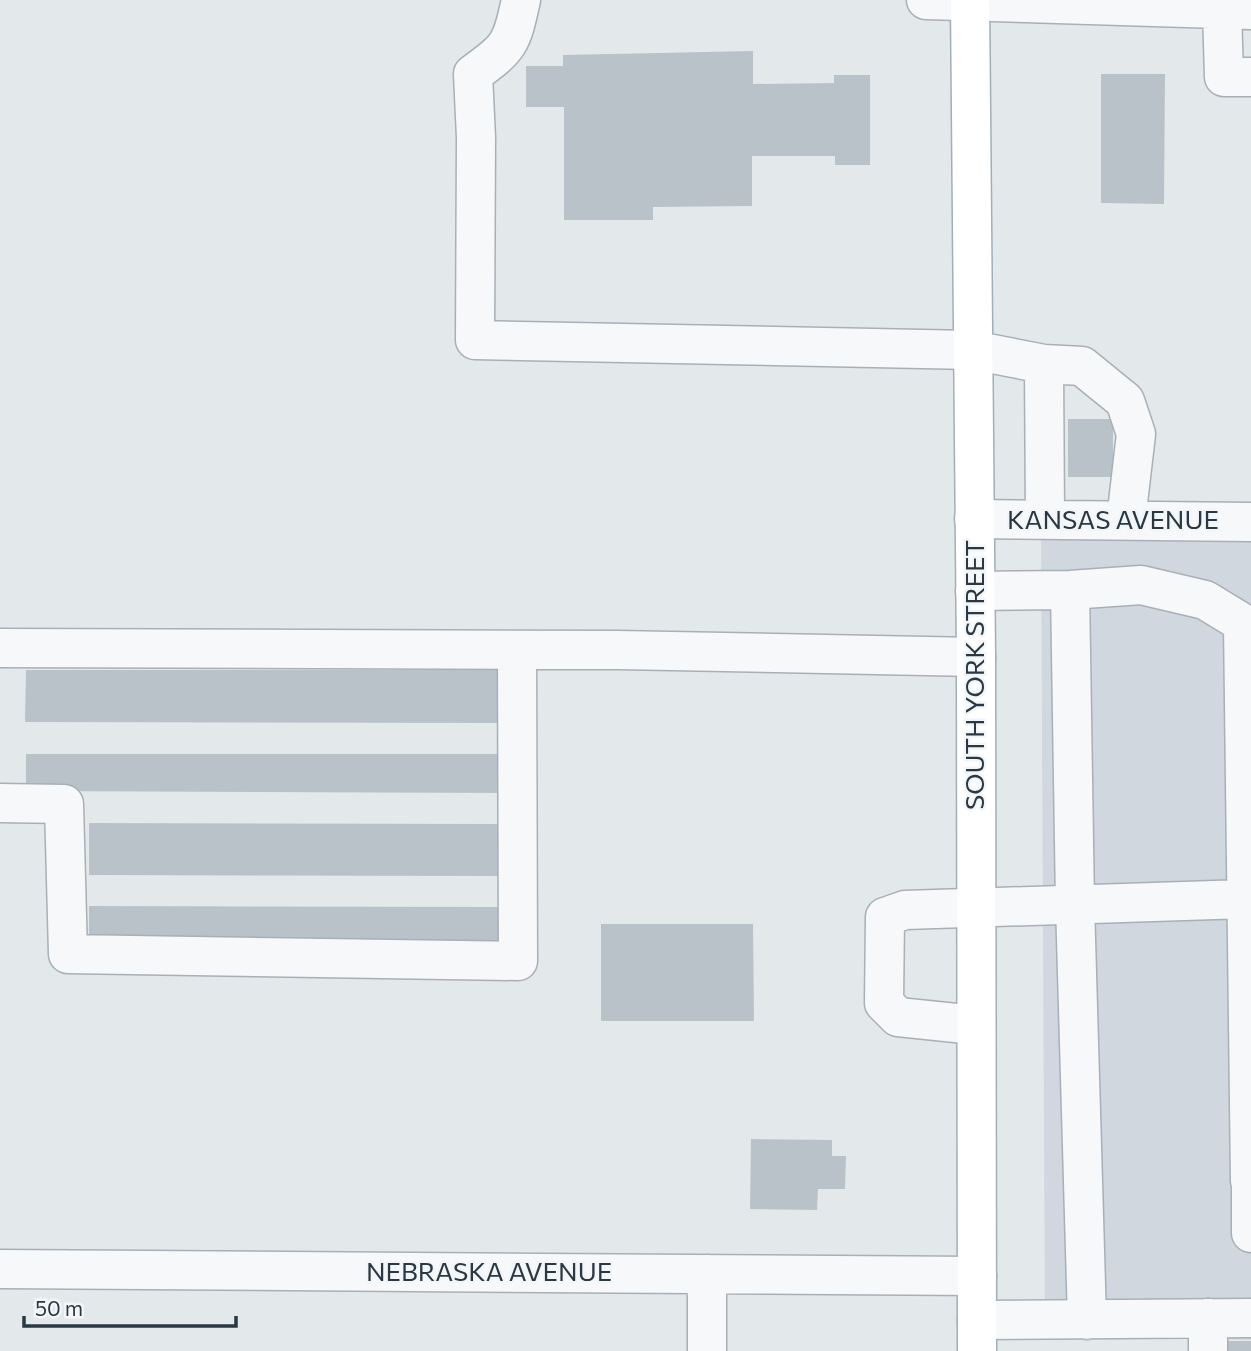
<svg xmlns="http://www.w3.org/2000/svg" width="1251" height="1351" font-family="Commissioner,sans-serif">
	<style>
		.built { fill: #d1d7de }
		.building { fill: #bac2c9 }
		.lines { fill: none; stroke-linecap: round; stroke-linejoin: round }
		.minor-casing { stroke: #a8b0b6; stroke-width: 41 }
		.major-casing { stroke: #a2aeb8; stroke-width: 41 }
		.minor { stroke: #f6f8fa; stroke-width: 38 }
		.major { stroke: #fff; stroke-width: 38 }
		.labels { text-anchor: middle; stroke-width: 5; stroke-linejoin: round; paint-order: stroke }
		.street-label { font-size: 26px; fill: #2a3844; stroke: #f3f6f9 }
	</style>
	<rect width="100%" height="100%" fill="#e3e8eb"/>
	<path class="built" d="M1041 535H1251V1340L1045 1334Z"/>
	<path class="building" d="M753 51V84L834 83V75H870V165H835V156H752V206L653 207V220H564V107H526V66H563V55Z
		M1101 74H1165L1164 204 1101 203Z
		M1068 419H1113V477H1068Z
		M26 670H503V723L25 722Z
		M26 754H503V793L26 791Z
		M89 823 501 824 503 876 89 875Z
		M89 906 503 907 502 945 89 944Z
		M601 924H753L754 1021H601Z
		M751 1139 832 1140V1156H846L845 1189H818L817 1210 750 1209Z
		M1224 1341H1251V1351H1224Z"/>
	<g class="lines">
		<g class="minor-casing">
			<path id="minor" d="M521 0C511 45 510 47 473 74L476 138 475 340 972 350 1044 364 1082 366 1125 401 1136 434 1126 520
				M926 0 1251 10
				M1222 10 1224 77H1251
				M1044 364 1045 519
				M974 519 1251 522
				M1070 590 1075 904 1087 1320
				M975 591 1070 590 1141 585 1205 600 1251 628
				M1243 623 1250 1181
				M0 648 618 650 976 657
				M0 803 64 804 68 954 518 961 517 650
				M975 1025 898 1017 884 1003 885 917 905 910 1245 899
				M1251 1181V1233
				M0 1269 977 1276
				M707 1274V1351
				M1208 1318V1351
				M977 1320 1251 1318"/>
		</g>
		<g class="major-casing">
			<path id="major" d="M970 0 976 657 977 1351"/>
		</g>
		<use href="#minor" class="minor"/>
		<use href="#major" class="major"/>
	</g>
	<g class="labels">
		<g class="street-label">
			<text x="1113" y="529">KANSAS AVENUE</text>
			<text transform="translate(975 675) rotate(-90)" y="9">SOUTH YORK STREET</text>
			<text x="489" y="1281">NEBRASKA AVENUE</text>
		</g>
	</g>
	<path d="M24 1316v10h212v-10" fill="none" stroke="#2a3844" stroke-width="3.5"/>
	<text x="35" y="1316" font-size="21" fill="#2a3844" stroke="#f3f6f9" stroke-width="5" paint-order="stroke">50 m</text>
</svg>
